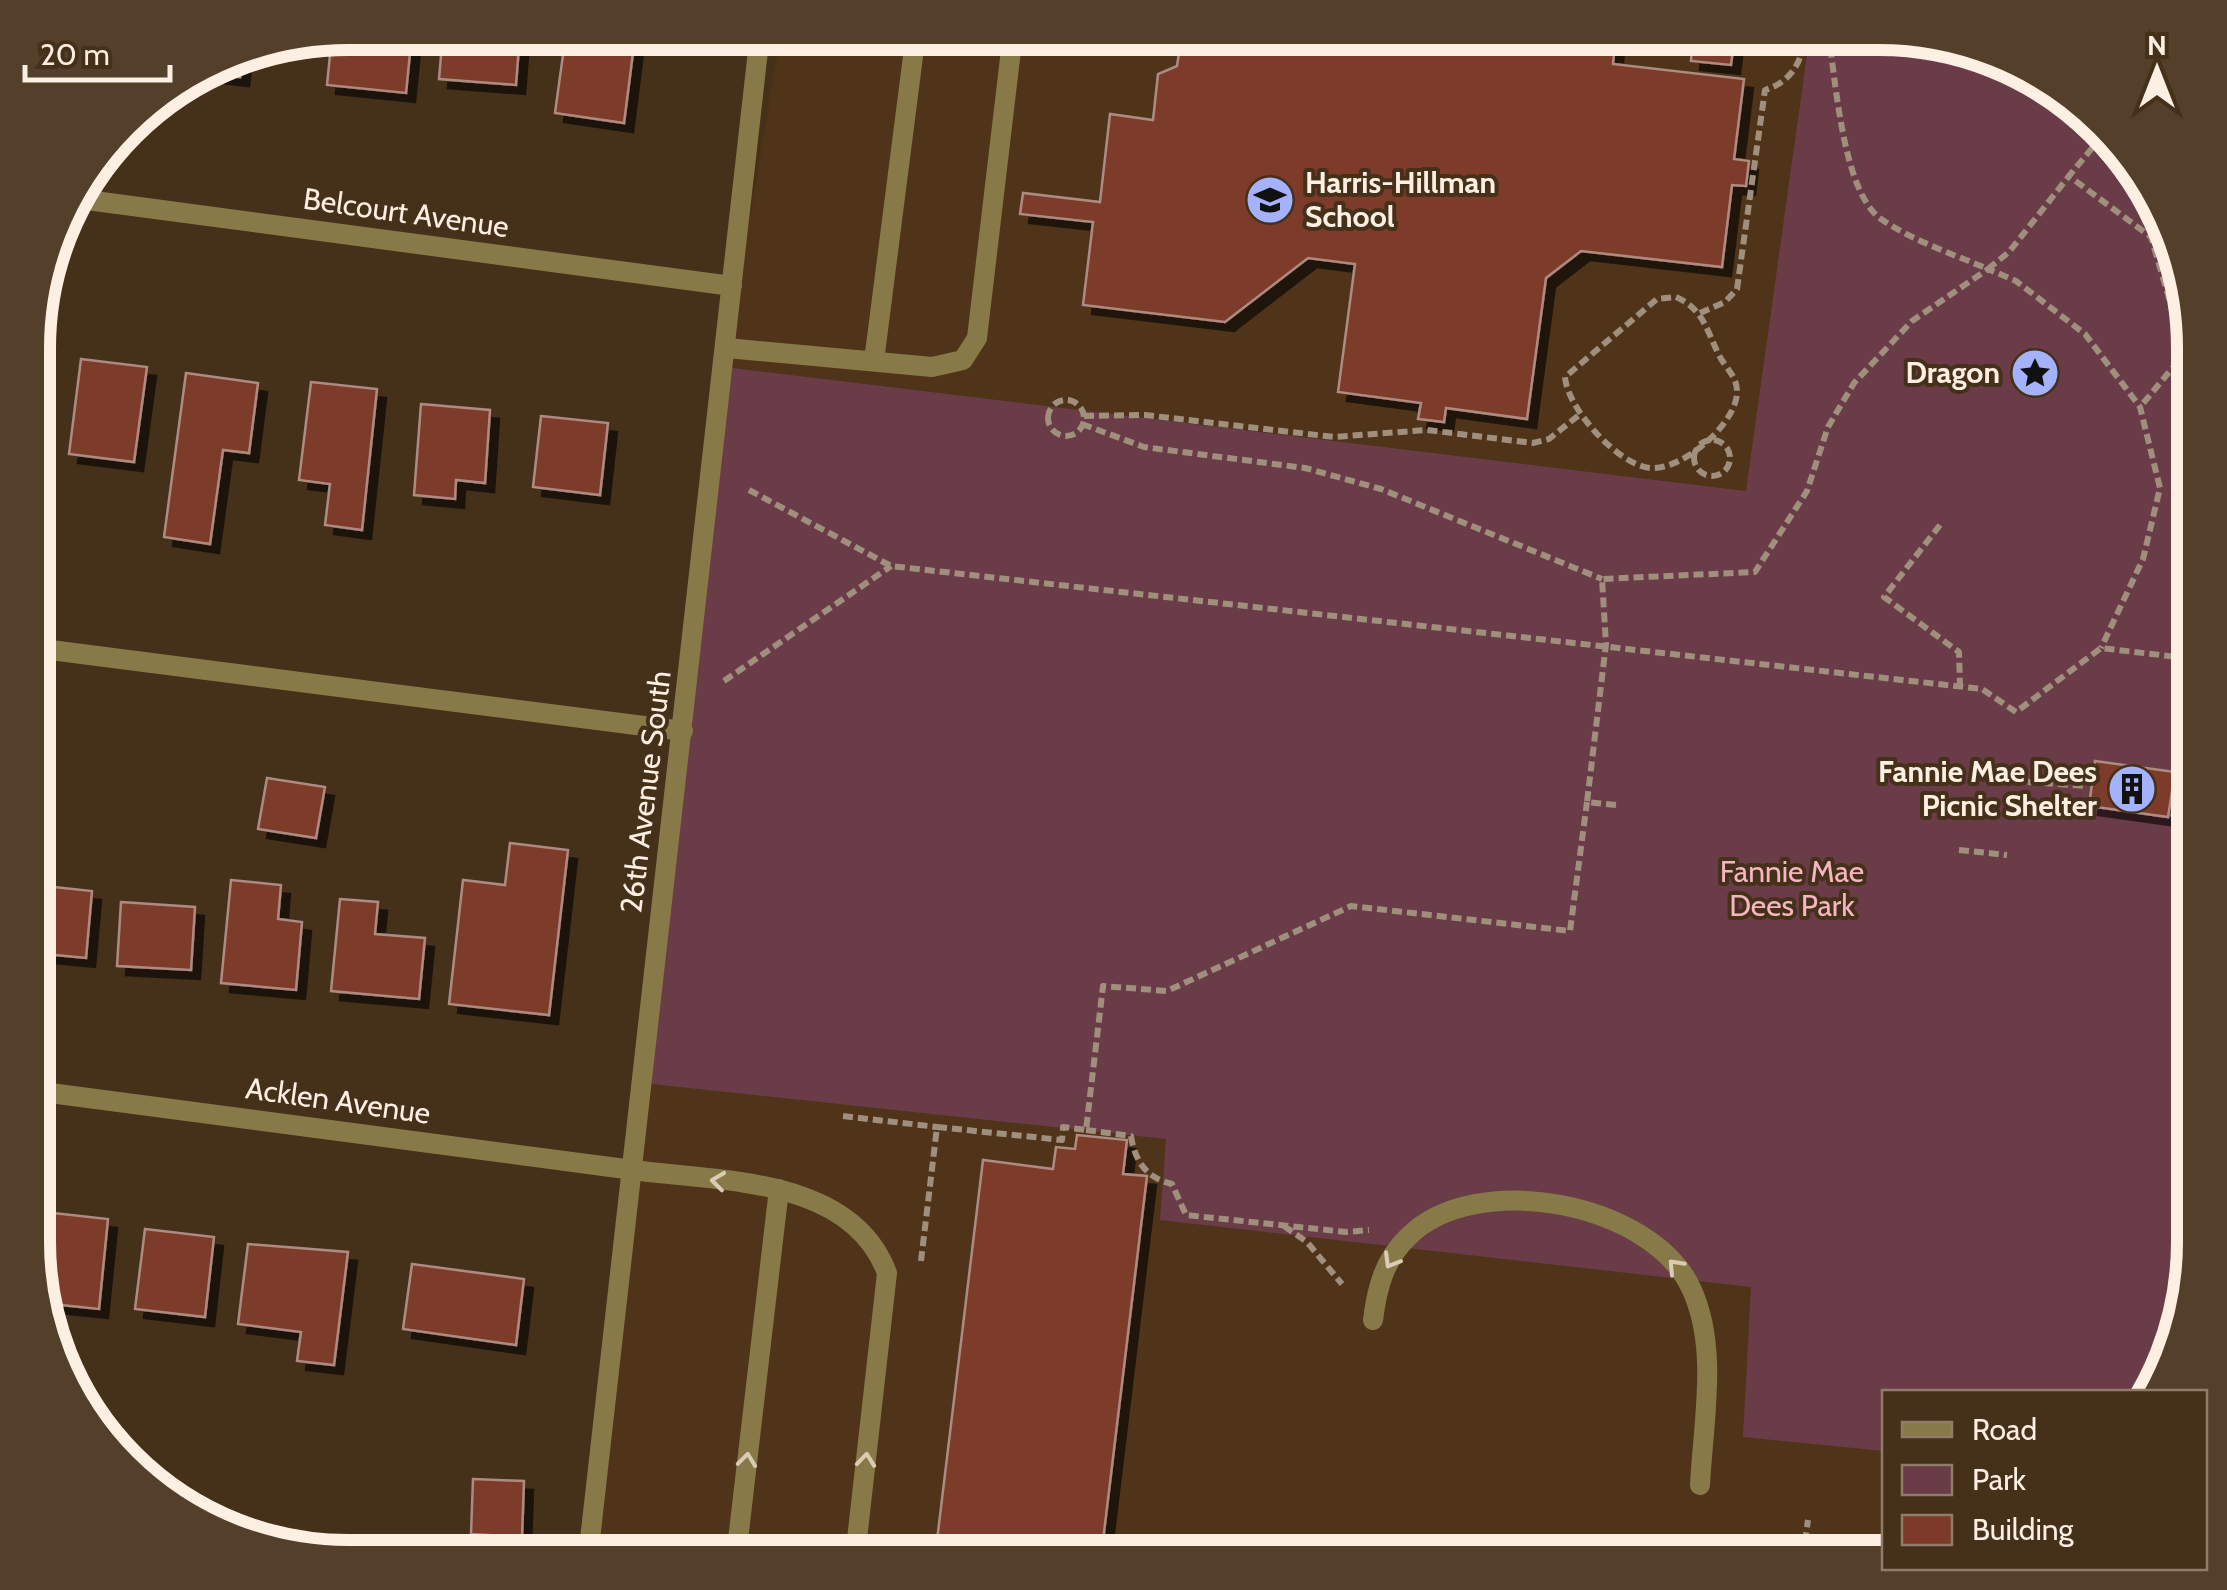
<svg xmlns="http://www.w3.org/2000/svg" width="2227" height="1590" font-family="Cabin,sans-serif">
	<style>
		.built { fill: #4f3419 }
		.green { fill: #6a3c47 }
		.building { fill: #7d3a29; stroke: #ae8b82; stroke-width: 2.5; filter: url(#shadow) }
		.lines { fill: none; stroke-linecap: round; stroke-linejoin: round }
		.path { stroke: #a08f7d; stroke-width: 6; stroke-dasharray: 10 5; stroke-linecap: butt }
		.lane { stroke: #887a48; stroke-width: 20 }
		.street { stroke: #887a48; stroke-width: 20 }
		.oneway { stroke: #daccb4 }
		.labels { text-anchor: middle; stroke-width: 8; stroke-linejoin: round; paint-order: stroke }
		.poi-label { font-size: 30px; font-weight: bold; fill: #fdefe2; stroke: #45301a; text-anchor: end }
		.street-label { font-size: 30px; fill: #fdefe2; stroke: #45301a }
		.park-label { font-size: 30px; fill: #f6b5c2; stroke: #45301a }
		.rim { fill: none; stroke: #fdefe2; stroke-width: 12 }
	</style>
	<defs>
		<filter id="shadow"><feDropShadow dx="9" dy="9" stdDeviation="0" flood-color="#0009"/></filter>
	</defs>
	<rect width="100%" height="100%" fill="#45301a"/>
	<path class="built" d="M781 33H1810L1747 491 725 367Z
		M658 946 2194 1262 2171 1362 2153 1392H1884V1556L1880 1557H588Z"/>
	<path class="green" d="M1810 33H1899L1999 56 2072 98 2162 208 2194 328V1262L2171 1362 2153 1392H1884V1451L1743 1437 1751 1287 1160 1220 1166 1139 642 1083 725 367 1746 491Z"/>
	<path class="building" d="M348 32 412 33 406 93 327 85 332 35Z
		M443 33H520L516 85 439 79Z
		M566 33 635 37 624 123 555 113Z
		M1182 33H1616L1613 64 1744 79 1734 159 1749 161 1746 186 1732 185 1722 267 1581 251 1546 278 1527 419 1446 408 1444 422 1418 419 1421 403 1338 392 1355 264 1308 258 1225 322 1083 305 1093 222 1020 214 1023 193 1100 202 1110 114 1153 120 1158 74 1177 66Z
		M1693 33H1735L1731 65 1691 61Z
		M243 51 240 77 204 73Z
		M35 344 46 346 36 427H35Z
		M81 359 147 367 134 462 69 454Z
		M186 373 258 383 249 453 223 450 210 544 164 537Z
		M311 382 377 389 362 530 325 525 330 484 299 480Z
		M421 404 490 410 485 483 456 480 455 499 414 495Z
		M541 416 608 423 600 495 533 487Z
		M2095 761 2175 772 2168 817 2089 806Z
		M267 778 325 787 316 838 258 829Z
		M510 843 568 850 549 1015 449 1004 463 880 505 885Z
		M231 880 281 885 278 919 302 922 296 990 221 983Z
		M35 885 92 891 86 958 35 953Z
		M340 899 378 902 375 934 425 938 419 999 331 991Z
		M121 902 195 907 191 970 117 966Z
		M1077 1135 1127 1140 1123 1174 1147 1176 1101 1557H935L983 1160 1053 1169 1056 1147 1075 1149Z
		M35 1211 108 1219 99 1309 42 1303 35 1283Z
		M145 1229 214 1237 205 1317 135 1309Z
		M248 1244 348 1252 334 1365 297 1361 301 1332 238 1324Z
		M412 1264 524 1279 516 1345 403 1329Z
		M473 1479 524 1481 522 1537 471 1534Z"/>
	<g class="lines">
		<path class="path" d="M1828 33C1836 79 1842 191 1881 219 1913 241 1953 254 1988 269L2009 252 2069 176
			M2102 136 2069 176 2151 237 2185 353 2140 407
			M1676 297C1704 309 1707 332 1720 357 1726 368 1737 377 1737 391 1738 423 1682 471 1650 468 1618 465 1567 408 1565 377L1657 299Z
			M1700 313 1725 302 1737 289 1765 90C1791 82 1805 60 1803 33
			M1048 418a18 18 0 1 1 36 0a18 18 0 1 1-36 0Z
			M1084 416 1145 415 1334 437 1427 430 1533 443 1549 439 1579 415
			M1082 424 1144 447 1305 468 1381 489 1602 579
			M1694 458a18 18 0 1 1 36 0a18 18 0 1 1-36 0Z
			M749 490 891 566 1982 689 2016 712 2101 648 2194 659
			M1940 525 1884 597 1959 652 1960 686
			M724 681 891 566
			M2013 781 2086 786
			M1616 805 1587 802 1606 644 1602 579 1755 572 1807 491 1828 427 1854 383 1912 321 1988 269 2016 281 2085 334 2140 407 2160 488 2143 559 2101 648
			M2173 817 2194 678
			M1959 850 2007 855
			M843 1116 937 1127
			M1086 1130 1131 1136C1135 1162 1147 1178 1172 1184L1186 1215 1346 1232 1369 1230
			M1284 1226 1307 1242 1342 1284
			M921 1261 937 1127 1062 1140 1063 1127 1086 1130 1103 986 1167 991 1351 906 1570 931 1587 802
			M1306 1557 1307 1554
			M1803 1557 1808 1520"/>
		<path class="lane" d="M727 348 932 367 963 360 977 338 1013 33
			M874 361 916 33
			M35 648 683 731
			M633 1170C720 1182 851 1176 887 1273L855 1557
			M1373 1320C1377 1288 1384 1260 1408 1237 1475 1169 1651 1202 1691 1288 1719 1347 1703 1422 1700 1485
			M249 1539 391 1557
			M736 1557 779 1189"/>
		<path class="street" d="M72 198 732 286
			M35 1091 633 1170
			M588 1557 760 33"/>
	</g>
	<defs><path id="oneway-chevron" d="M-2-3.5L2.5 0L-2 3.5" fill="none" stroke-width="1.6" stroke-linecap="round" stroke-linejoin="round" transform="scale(2.5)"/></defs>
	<g class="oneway">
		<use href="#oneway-chevron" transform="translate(718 1181) rotate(-173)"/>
		<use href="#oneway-chevron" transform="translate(1391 1261) rotate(121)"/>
		<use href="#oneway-chevron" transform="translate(1675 1266) rotate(-133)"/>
		<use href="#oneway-chevron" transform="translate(747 1460) rotate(-83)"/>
		<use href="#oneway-chevron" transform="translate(866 1460) rotate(-84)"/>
	</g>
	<defs>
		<g id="school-disc" transform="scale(2.5)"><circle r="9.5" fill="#a4b2fc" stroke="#45301a"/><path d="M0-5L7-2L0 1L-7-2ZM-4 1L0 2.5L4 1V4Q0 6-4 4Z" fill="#111"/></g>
		<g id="sight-disc" transform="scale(2.5)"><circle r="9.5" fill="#a4b2fc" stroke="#45301a"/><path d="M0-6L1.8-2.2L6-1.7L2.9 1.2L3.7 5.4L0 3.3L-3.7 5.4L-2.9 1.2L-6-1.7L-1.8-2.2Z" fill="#111"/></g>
		<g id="building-disc" transform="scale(2.5)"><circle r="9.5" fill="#a4b2fc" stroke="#45301a"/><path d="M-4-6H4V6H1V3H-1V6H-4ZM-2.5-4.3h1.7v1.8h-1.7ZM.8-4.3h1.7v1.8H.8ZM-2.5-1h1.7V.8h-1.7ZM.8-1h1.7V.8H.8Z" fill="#111"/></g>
	</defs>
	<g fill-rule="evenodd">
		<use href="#school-disc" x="1270" y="200"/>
		<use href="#sight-disc" x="2035" y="373"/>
		<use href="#building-disc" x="2132" y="789"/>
	</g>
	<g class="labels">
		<g class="poi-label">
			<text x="1305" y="193" text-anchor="start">Harris-Hillman<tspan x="1305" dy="34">School</tspan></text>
			<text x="2000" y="383">Dragon</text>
			<text x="2097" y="782">Fannie Mae Dees<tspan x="2097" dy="34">Picnic Shelter</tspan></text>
		</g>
		<g class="street-label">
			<text transform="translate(406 213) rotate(8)" y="10">Belcourt Avenue</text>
			<text transform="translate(646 792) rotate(-83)" y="10">26th Avenue South</text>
			<text transform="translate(338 1101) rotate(8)" y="10">Acklen Avenue</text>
		</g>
		<g class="park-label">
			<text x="1792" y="882">Fannie Mae<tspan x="1792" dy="34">Dees Park</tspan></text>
		</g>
	</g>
	<path d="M0 0H2227V1590H0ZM348 50H1879A298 298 0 0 1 2177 348V1242A298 298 0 0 1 1879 1540H348A298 298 0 0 1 50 1242V348A298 298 0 0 1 348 50Z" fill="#543f2a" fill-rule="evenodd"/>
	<path class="rim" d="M348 50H1879A298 298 0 0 1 2177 348V1242A298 298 0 0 1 1879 1540H348A298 298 0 0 1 50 1242V348A298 298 0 0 1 348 50Z"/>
	<rect x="1882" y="1390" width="325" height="180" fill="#45301a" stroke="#8f7c6a" stroke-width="2.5"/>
	<rect x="1902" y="1422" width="50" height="15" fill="#887a48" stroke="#8f7c6a" stroke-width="2.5"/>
	<text x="1972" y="1440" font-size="30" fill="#fdefe2">Road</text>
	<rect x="1902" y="1465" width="50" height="30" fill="#6a3c47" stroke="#8f7c6a" stroke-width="2.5"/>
	<text x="1972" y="1490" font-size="30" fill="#fdefe2">Park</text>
	<rect x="1902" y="1515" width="50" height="30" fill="#7d3a29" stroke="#8f7c6a" stroke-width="2.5"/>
	<text x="1972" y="1540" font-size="30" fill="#fdefe2">Building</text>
	<g transform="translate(2157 70)" stroke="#45301a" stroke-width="8" paint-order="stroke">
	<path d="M0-8L18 38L0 25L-18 38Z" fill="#fdefe2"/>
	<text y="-15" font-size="28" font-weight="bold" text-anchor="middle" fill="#fdefe2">N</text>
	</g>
	<path d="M25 65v15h145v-15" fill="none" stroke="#fdefe2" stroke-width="5"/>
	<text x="40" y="65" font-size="30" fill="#fdefe2" stroke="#45301a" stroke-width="8" paint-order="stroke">20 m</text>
</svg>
